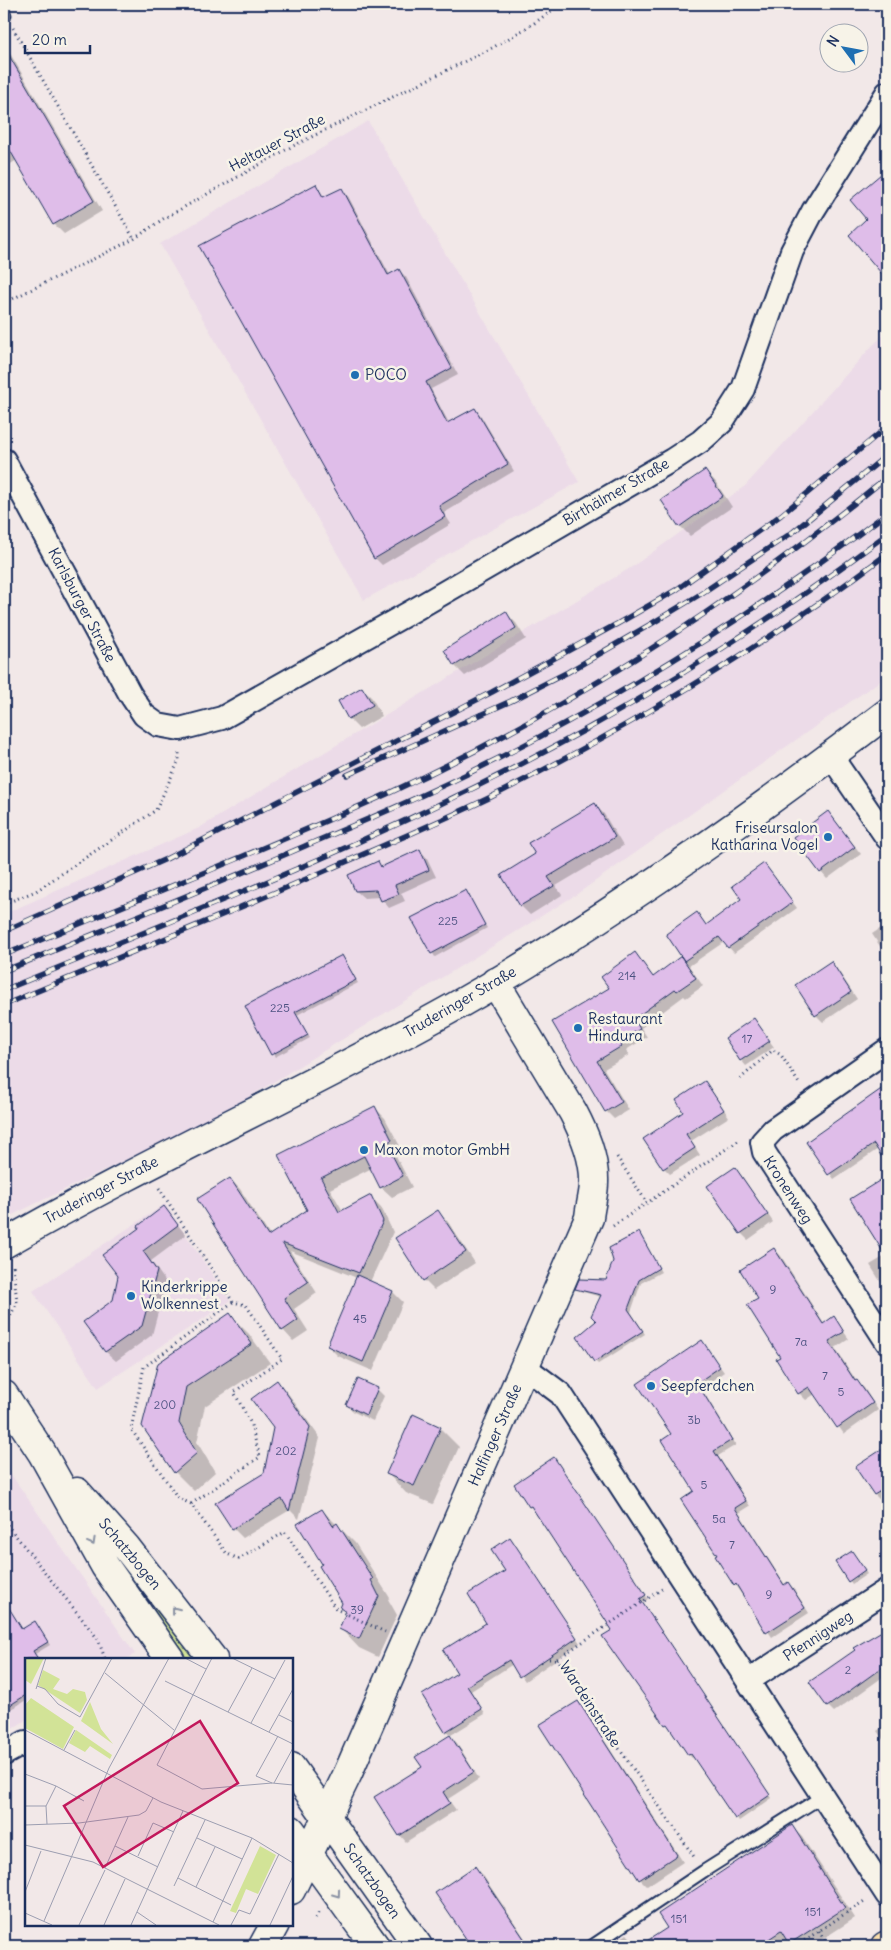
<svg xmlns="http://www.w3.org/2000/svg" width="891" height="1950" font-family="Delius,sans-serif">
	<style>
		.built { fill: #ecdbe8 }
		.green { fill: #d2e397; stroke: #76897a }
		.shadow { fill: #0003 }
		.building { fill: #dfbde9; stroke: #1b2f5e }
		.lines { fill: none; stroke-linecap: round; stroke-linejoin: round }
		.service-casing { stroke: #1b2f5e; stroke-width: 15 }
		.minor-casing { stroke: #1b2f5e; stroke-width: 26 }
		.tertiary-casing { stroke: #1b2f5e; stroke-width: 31 }
		.secondary-casing { stroke: #1b2f5e; stroke-width: 31 }
		.primary-casing { stroke: #1b2f5e; stroke-width: 31 }
		.path { stroke: #1b2f5e; stroke-width: 3; stroke-dasharray: 1 4; stroke-linecap: butt }
		.service { stroke: #f7f3e8; stroke-width: 11 }
		.minor { stroke: #f7f3e8; stroke-width: 22 }
		.tertiary { stroke: #f7f3e8; stroke-width: 28 }
		.secondary { stroke: #f7f3e8; stroke-width: 28 }
		.primary { stroke: #faddab; stroke-width: 28 }
		.rail-casing { stroke: #1b2f5e; stroke-width: 5.5 }
		.rail { stroke: #f7f3e8; stroke-width: 4; stroke-dasharray: 11; stroke-linecap: butt }
		.oneway { stroke: #8991a3 }
		.poi-dot { fill: #1f6fb2; stroke: #f7f3e8; stroke-width: 2 }
		.labels { text-anchor: middle; stroke-width: 5; stroke-linejoin: round; paint-order: stroke }
		.number-label { font-size: 12px; fill: #4c5281 }
		.street-label { font-size: 15px; fill: #1b2f5e; stroke: #f7f3e8 }
		.poi-label { font-size: 15px; fill: #1b2f5e; stroke: #f7f3e8; text-anchor: start }
		.inset-road { fill: none; stroke: #9c9eb1; stroke-width: 1 }
		.view { fill: #c2185b; fill-opacity: 0.15; stroke: #c2185b; stroke-width: 2.5 }
		.inset-edge { fill: none; stroke: #1b2f5e; stroke-width: 2.5 }
	</style>
	<rect width="100%" height="100%" fill="#f2e8e8"/>
	<filter id="ink" filterUnits="userSpaceOnUse"><feTurbulence type="fractalNoise" baseFrequency=".02" numOctaves="2"/><feDisplacementMap in="SourceGraphic" scale="10" xChannelSelector="R" yChannelSelector="G"/><feConvolveMatrix kernelMatrix="1 2 1 2 8 2 1 2 1" color-interpolation-filters="sRGB"/></filter>
	<g filter="url(#ink)">
		<path class="built" d="M368 121 579 482 364 600 160 244Z
			M887 332V676L577 894 230 1109 4 1219V914L199 828 632 567 745 486 873 345Z
			M165 1204 230 1301 98 1388 33 1291Z
			M4 1464 135 1654 126 1659H26V1720L4 1734Z"/>
		<path class="green" d="M158 1608 197 1659H189L178 1650 153 1612V1610Z
			M347 1882 394 1946H387L344 1888Z"/>
		<path class="shadow" d="M4 47 11 55 102 211 64 234 54 224 17 160 4 168Z
			M885 173 887 175V277L881 271 868 219Z
			M316 185 325 198 342 189 348 196 390 275 399 270 406 277 458 375 431 389 449 423 475 409 481 416 514 471 444 513 451 524 382 565 375 558Z
			M705 471 715 481 732 507 690 536 680 526 663 501Z
			M506 613 516 623 526 639 465 676 455 666 446 650Z
			M362 688 372 698 382 716 359 729 349 719 339 701Z
			M595 805 604 814 623 846 556 886 562 895 530 915 521 906 503 875 537 855Z
			M828 812 861 854 827 879 821 872Z
			M420 850 427 858 436 877 401 893 405 901 389 908 380 897 364 898 356 891 378 862 382 867Z
			M764 864 797 908 734 953 724 942 689 966 703 986 686 998 684 996 641 1028 647 1037 626 1050 629 1055 604 1069 629 1110 614 1119 606 1111 553 1023 611 988 635 954 654 978 682 956 697 914 707 926 743 899Z
			M465 891 487 928 435 957 412 918Z
			M887 924V957L872 934Z
			M342 956 358 983 297 1015 310 1038 275 1057 247 1007Z
			M830 962 837 969 857 999 823 1022 816 1015Z
			M754 1020 774 1047 746 1066 741 1060Z
			M705 1083 711 1090 729 1117 691 1141 700 1155 670 1174 664 1168 685 1112Z
			M887 1088V1163L878 1149 834 1179 807 1142Z
			M375 1108 385 1118 402 1150 395 1154 412 1187 392 1197 381 1187 372 1168 330 1189 343 1211 371 1197 381 1207 393 1232 370 1282 393 1292 403 1302 373 1371 338 1356 328 1346 357 1278 290 1251 317 1293 294 1309 308 1331 293 1341 283 1330 199 1200 230 1179 240 1189 270 1236 308 1210 280 1155Z
			M735 1169 741 1175 773 1222 748 1240 741 1233Z
			M887 1177V1292L870 1265 887 1255 852 1200Z
			M164 1208 186 1235 151 1261 166 1282 152 1335 116 1361 106 1352 85 1322 115 1301 141 1228Z
			M438 1212 448 1222 475 1263 434 1290 424 1280Z
			M639 1234 661 1272 641 1283 631 1312 645 1334 598 1364 595 1361 601 1297 580 1291 577 1288 607 1282Z
			M774 1249 781 1256 824 1324 834 1318 849 1339 835 1348 857 1382 864 1388 878 1410 844 1434 815 1394 806 1400 799 1393 777 1359 781 1357 760 1299Z
			M230 1315 249 1334 270 1363 205 1406 197 1442 215 1472 194 1491 175 1472 144 1426Z
			M701 1341 724 1372 701 1388 736 1445 718 1456 750 1506 739 1513 785 1585 788 1583 793 1588 809 1613 772 1637 735 1585 718 1555 673 1434Z
			M359 1381 377 1389 384 1396 373 1421 354 1412 347 1405Z
			M277 1382 287 1392 320 1438 299 1519 290 1510 243 1538 233 1528 265 1474 275 1428Z
			M440 1428 459 1447 433 1504 406 1493 388 1474Z
			M887 1448V1497L881 1501 875 1495 857 1467Z
			M554 1459 648 1599 642 1603 772 1798 739 1821 694 1756 692 1758 689 1755 613 1630 516 1484Z
			M322 1510 355 1543 390 1598 388 1599 397 1615 378 1657 359 1648 341 1629 347 1614 341 1608 343 1602 324 1564Z
			M510 1538 580 1643 525 1681 513 1664 471 1691 485 1714 451 1735 446 1731 459 1673 488 1624 507 1572Z
			M855 1556 867 1574 852 1584 837 1563Z
			M4 1600 23 1630 38 1626 50 1645 35 1654 38 1659H26V1700L4 1714Z
			M887 1629V1674L834 1712 828 1706 856 1650 855 1648Z
			M578 1702 584 1709 683 1862 647 1886 640 1879Z
			M887 1724V1745L877 1731Z
			M450 1737 457 1743 479 1779 448 1799 456 1810 406 1842 400 1835Z
			M792 1827 802 1837 855 1918 812 1946H793L789 1942 783 1946H642L669 1929Z
			M475 1868 482 1874 530 1946H473L437 1893Z
			M627 1934 638 1946H609Z"/>
		<path class="building" d="M4 47 94 201 53 225 4 140Z
			M887 169V280L849 235 866 219 850 200Z
			M316 184 323 197 342 188 388 275 399 269 452 368 426 382 447 423 475 408 508 464 439 506 445 517 374 559 199 246Z
			M705 470 723 496 679 527 661 500Z
			M506 611 516 628 454 666 444 650Z
			M362 687 373 705 348 719 338 701Z
			M595 803 615 837 548 877 554 886 520 906 501 875 535 854 528 843Z
			M828 811 855 847 820 873 793 837Z
			M420 849 429 870 395 885 399 894 381 901 376 890 355 891 348 875 378 861 381 867Z
			M764 863 793 902 728 948 719 937 684 961 666 934 697 912 706 925 741 899 732 886Z
			M466 890 485 925 431 954 411 918Z
			M635 952 653 977 681 956 696 978 677 991 675 989 634 1019 640 1029 619 1041 622 1046 597 1061 622 1102 605 1112 552 1022 609 988 601 977Z
			M342 955 356 980 295 1012 308 1035 271 1055 245 1006Z
			M831 961 851 992 815 1016 795 985Z
			M754 1018 770 1041 740 1061 725 1038Z
			M705 1081 724 1110 686 1134 695 1148 663 1169 643 1139 683 1112 676 1100Z
			M887 1085V1166L874 1144 828 1175 806 1142Z
			M375 1106 392 1140 386 1143 403 1176 380 1188 364 1156 321 1178 339 1212 371 1195 383 1221 359 1273 282 1243 308 1282 284 1298 298 1320 282 1331 197 1199 230 1178 268 1236 307 1210 278 1155Z
			M735 1167 768 1215 740 1234 707 1186Z
			M887 1176V1258L850 1199Z
			M164 1206 178 1225 143 1251 157 1271 142 1326 105 1352 83 1322 113 1300 118 1276 102 1255 139 1228 138 1226Z
			M438 1210 466 1252 423 1281 395 1238Z
			M639 1232 659 1268 639 1280 628 1309 643 1331 594 1362 577 1337 596 1321 591 1316 601 1295 575 1289 579 1279 606 1280 613 1261 609 1248Z
			M774 1248 823 1324 834 1316 844 1332 829 1341 855 1381 857 1380 873 1403 837 1428 809 1387 798 1394 776 1359 780 1357 747 1305 758 1299 740 1270Z
			M357 1275 393 1291 363 1362 327 1346Z
			M230 1313 252 1344 186 1387 179 1423 197 1453 174 1473 142 1426 158 1363Z
			M702 1340 720 1367 697 1383 732 1440 714 1451 746 1501 735 1508 784 1585 788 1582 805 1608 766 1633 736 1584 734 1586 715 1556 717 1555 681 1500 694 1491 662 1440 671 1434 637 1384Z
			M358 1379 378 1388 366 1415 346 1405Z
			M277 1380 310 1427 289 1511 282 1499 232 1529 215 1503 264 1473 273 1428 251 1399Z
			M413 1414 441 1427 414 1486 386 1474Z
			M887 1446V1487L874 1495 855 1467Z
			M554 1457 646 1595 640 1599 770 1795 735 1819 691 1754 688 1755 667 1724 665 1725 602 1636 612 1630 531 1506 529 1507 514 1484Z
			M322 1509 333 1526 337 1523 373 1579 371 1580 379 1596 359 1639 339 1629 346 1612 340 1608 342 1603 319 1566 322 1564 297 1524Z
			M510 1537 577 1638 519 1677 509 1660 467 1686 482 1709 445 1732 422 1695 457 1673 443 1650 486 1623 468 1594 505 1571 491 1550Z
			M852 1551 865 1570 848 1582 835 1562Z
			M4 1600 22 1629 35 1621 48 1642 33 1651 38 1659H26V1695L4 1709Z
			M887 1628V1664L827 1707 809 1682 855 1650 853 1648Z
			M578 1701 677 1855 639 1880 539 1725Z
			M450 1735 474 1772 443 1792 450 1803 399 1836 374 1797 422 1767 415 1757Z
			M792 1825 845 1908 789 1944 781 1931 758 1946H639L667 1928 658 1914Z
			M475 1866 529 1946H471L435 1893Z"/>
		<g class="lines">
			<g class="service-casing">
				<path id="service" d="M4 15H5
					M592 1946 704 1871 823 1796"/>
			</g>
			<g class="minor-casing">
				<path id="minor" d="M4 460 130 694 144 715 158 725 180 729 222 718 414 610 672 460 701 441 722 422 743 389 792 251 813 211 887 93
					M831 756 887 838
					M887 1050 773 1130 762 1142 764 1152 887 1342
					M525 1367 561 1394 887 1895
					M748 1681 887 1590
					M4 1754 26 1742"/>
			</g>
			<g class="tertiary-casing">
				<path id="tertiary" d="M4 1244C151 1159 306 1090 454 1007 605 921 749 819 887 713
					M291 1890 348 1773 589 1218C590 1206 594 1194 594 1183 595 1158 584 1133 573 1112L495 982
					M263 1946 275 1924"/>
			</g>
			<g class="secondary-casing">
				<path id="secondary" d="M4 1395 42 1453 105 1566 170 1659
					M77 1492 126 1547 213 1659
					M291 1767 418 1946
					M291 1830 375 1946"/>
			</g>
			<g class="primary-casing">
				<path id="primary" d="M885 1946 887 1945"/>
			</g>
			<path class="path" d="M13 28 134 239
				M4 303 134 239 163 219 291 147 492 48 533 24 561 4
				M4 904 36 891 156 810 179 760V750
				M740 1079 773 1050 781 1055 800 1085
				M617 1157 647 1203
				M159 1188 233 1302 246 1305 282 1359 234 1392 250 1422 260 1457 191 1504 227 1554 239 1559 285 1532 336 1609 385 1632
				M613 1226 738 1141H741
				M4 1329 17 1302 13 1266
				M191 1504 178 1498 131 1429 144 1367 233 1302
				M4 1521 98 1639 105 1659
				M662 1589 557 1659 695 1858
				M549 1659H557
				M315 1918 320 1910
				M819 1931 828 1946
				M796 1946 866 1900"/>
			<use href="#service" class="service"/>
			<use href="#minor" class="minor"/>
			<use href="#tertiary" class="tertiary"/>
			<use href="#secondary" class="secondary"/>
			<use href="#primary" class="primary"/>
			<g class="rail-casing">
				<path id="rail" d="M347 775 511 701 568 672 651 624 699 595 793 532 887 455
					M4 931 166 859 492 692 617 624 676 590 781 515 887 427
					M4 955C132 902 261 851 387 794 567 711 734 602 887 477
					M4 971C104 930 205 889 305 846 364 821 422 797 479 768 623 697 759 610 887 513
					M4 990C200 909 399 833 585 730 690 672 791 606 887 534
					M4 1005C112 960 220 917 327 870 382 846 437 823 491 797 630 727 763 647 887 554"/>
			</g>
			<use href="#rail" class="rail"/>
		</g>
		<defs><path id="oneway-chevron" d="M-2-3.5L2.5 0L-2 3.5" fill="none" stroke-width="1.6" stroke-linecap="round" stroke-linejoin="round" transform="scale(1.25)"/></defs>
		<g class="oneway">
			<use href="#oneway-chevron" transform="translate(92 1542) rotate(61)"/>
			<use href="#oneway-chevron" transform="translate(175 1610) rotate(-128)"/>
			<use href="#oneway-chevron" transform="translate(337 1894) rotate(54)"/>
		</g>
	</g>
	<g class="poi-dot">
		<circle cx="355" cy="375" r="5"/>
		<circle cx="828" cy="837" r="5"/>
		<circle cx="578" cy="1028" r="5"/>
		<circle cx="364" cy="1150" r="5"/>
		<circle cx="131" cy="1296" r="5"/>
		<circle cx="651" cy="1386" r="5"/>
	</g>
	<g class="labels">
		<g class="number-label">
			<text x="448" y="925">225</text>
			<text x="627" y="980">214</text>
			<text x="280" y="1012">225</text>
			<text x="747" y="1043">17</text>
			<text x="773" y="1294">9</text>
			<text x="360" y="1323">45</text>
			<text x="801" y="1346">7a</text>
			<text x="825" y="1380">7</text>
			<text x="841" y="1396">5</text>
			<text x="165" y="1409">200</text>
			<text x="694" y="1424">3b</text>
			<text x="286" y="1455">202</text>
			<text x="704" y="1489">5</text>
			<text x="719" y="1523">5a</text>
			<text x="732" y="1549">7</text>
			<text x="769" y="1599">9</text>
			<text x="357" y="1614">39</text>
			<text x="848" y="1674">2</text>
			<text x="813" y="1916">151</text>
			<text x="679" y="1923">151</text>
		</g>
		<g class="street-label">
			<text transform="translate(277 143) rotate(-28)" y="5">Heltauer Straße</text>
			<text transform="translate(616 492) rotate(-30)" y="5">Birthälmer Straße</text>
			<text transform="translate(82 605) rotate(62)" y="5">Karlsburger Straße</text>
			<text transform="translate(460 1002) rotate(-30)" y="5">Truderinger Straße</text>
			<text transform="translate(101 1190) rotate(-28)" y="5">Truderinger Straße</text>
			<text transform="translate(788 1190) rotate(57)" y="5">Kronenweg</text>
			<text transform="translate(495 1435) rotate(-66)" y="5">Halfinger Straße</text>
			<text transform="translate(130 1554) rotate(50)" y="5">Schatzbogen</text>
			<text transform="translate(818 1636) rotate(-33)" y="5">Pfennigweg</text>
			<text transform="translate(590 1704) rotate(57)" y="5">Wardeinstraße</text>
			<text transform="translate(372 1881) rotate(55)" y="5">Schatzbogen</text>
		</g>
		<g class="poi-label">
			<text x="365" y="380">POCO</text>
			<text x="818" y="833" text-anchor="end">Friseursalon<tspan x="818" dy="17">Katharina Vogel</tspan></text>
			<text x="588" y="1024">Restaurant<tspan x="588" dy="17">Hindura</tspan></text>
			<text x="374" y="1155">Maxon motor GmbH</text>
			<text x="141" y="1292">Kinderkrippe<tspan x="141" dy="17">Wolkennest</tspan></text>
			<text x="661" y="1391">Seepferdchen</text>
		</g>
	</g>
	<g transform="translate(25 1658)">
		<rect width="268" height="268" fill="#f2e8e8"/>
		<path d="M0 0H19L6 26 0 22ZM18 12 35 21 28 31 42 36 48 31 60 34 62 42 55 55 13 27ZM6 40 49 69 38 91 0 70V47ZM65 44 76 71 88 86 56 63ZM51 72 87 97 85 101 65 88 60 94 44 85ZM235 188 251 197 233 236 221 231 211 255 205 253Z" fill="#d2e397"/>
		<path class="inset-road" d="M160 0 181 11M187 0 132 107 177 131 247 125 268 127M207 0 250 21M80 15 149 72M140 23 268 86M12 28 20 31 33 46 55 59 87 0M11 31 21 0M203 54 227 10M254 57 268 64M226 65 260 2M0 72 136 144 227 180 268 205M244 74 268 31M39 92 50 72M0 116 31 128 59 143M247 125 231 118 253 78M249 125 268 90M0 148H21M22 166 21 148 31 128M0 167 54 165 114 157 121 153 128 140M172 180 217 201M0 187 68 204 194 267M90 188 133 209M113 198 128 165 149 174M46 200 84 110 144 0M80 210 103 159M153 220 206 247M149 228 180 162M171 229 190 189M0 234 16 193M112 254 131 267M0 255 27 267M19 263 46 200M188 264 227 180M54 267 80 212M79 267 100 221M106 267 158 153M206 267 214 252 225 256 254 196M245 267 268 218"/>
		<path class="view" d="M175 63 213 125 78 209 39 148Z"/>
		<rect width="268" height="268" class="inset-edge"/>
	</g>
	<rect width="891" height="1950" fill="none" stroke="#f7f3e8" stroke-width="20"/>
	<rect x="10" y="10" width="871" height="1930" fill="none" stroke="#1b2f5e" stroke-width="2" filter="url(#ink)"/>
	<g transform="translate(844 48) rotate(302)"><circle r="24" fill="#f7f3e8" stroke="#9fa5b1"/>
	<path d="M0-4L9 19L0 12L-9 19Z" fill="#1f6fb2"/>
	<text y="-8" font-size="14" font-weight="bold" text-anchor="middle" fill="#1b2f5e">N</text>
	</g>
	<path d="M25 45v8h65v-8" fill="none" stroke="#1b2f5e" stroke-width="2.5"/>
	<text x="32" y="45" font-size="15" fill="#1b2f5e" stroke="#f7f3e8" stroke-width="4" paint-order="stroke">20 m</text>
</svg>
